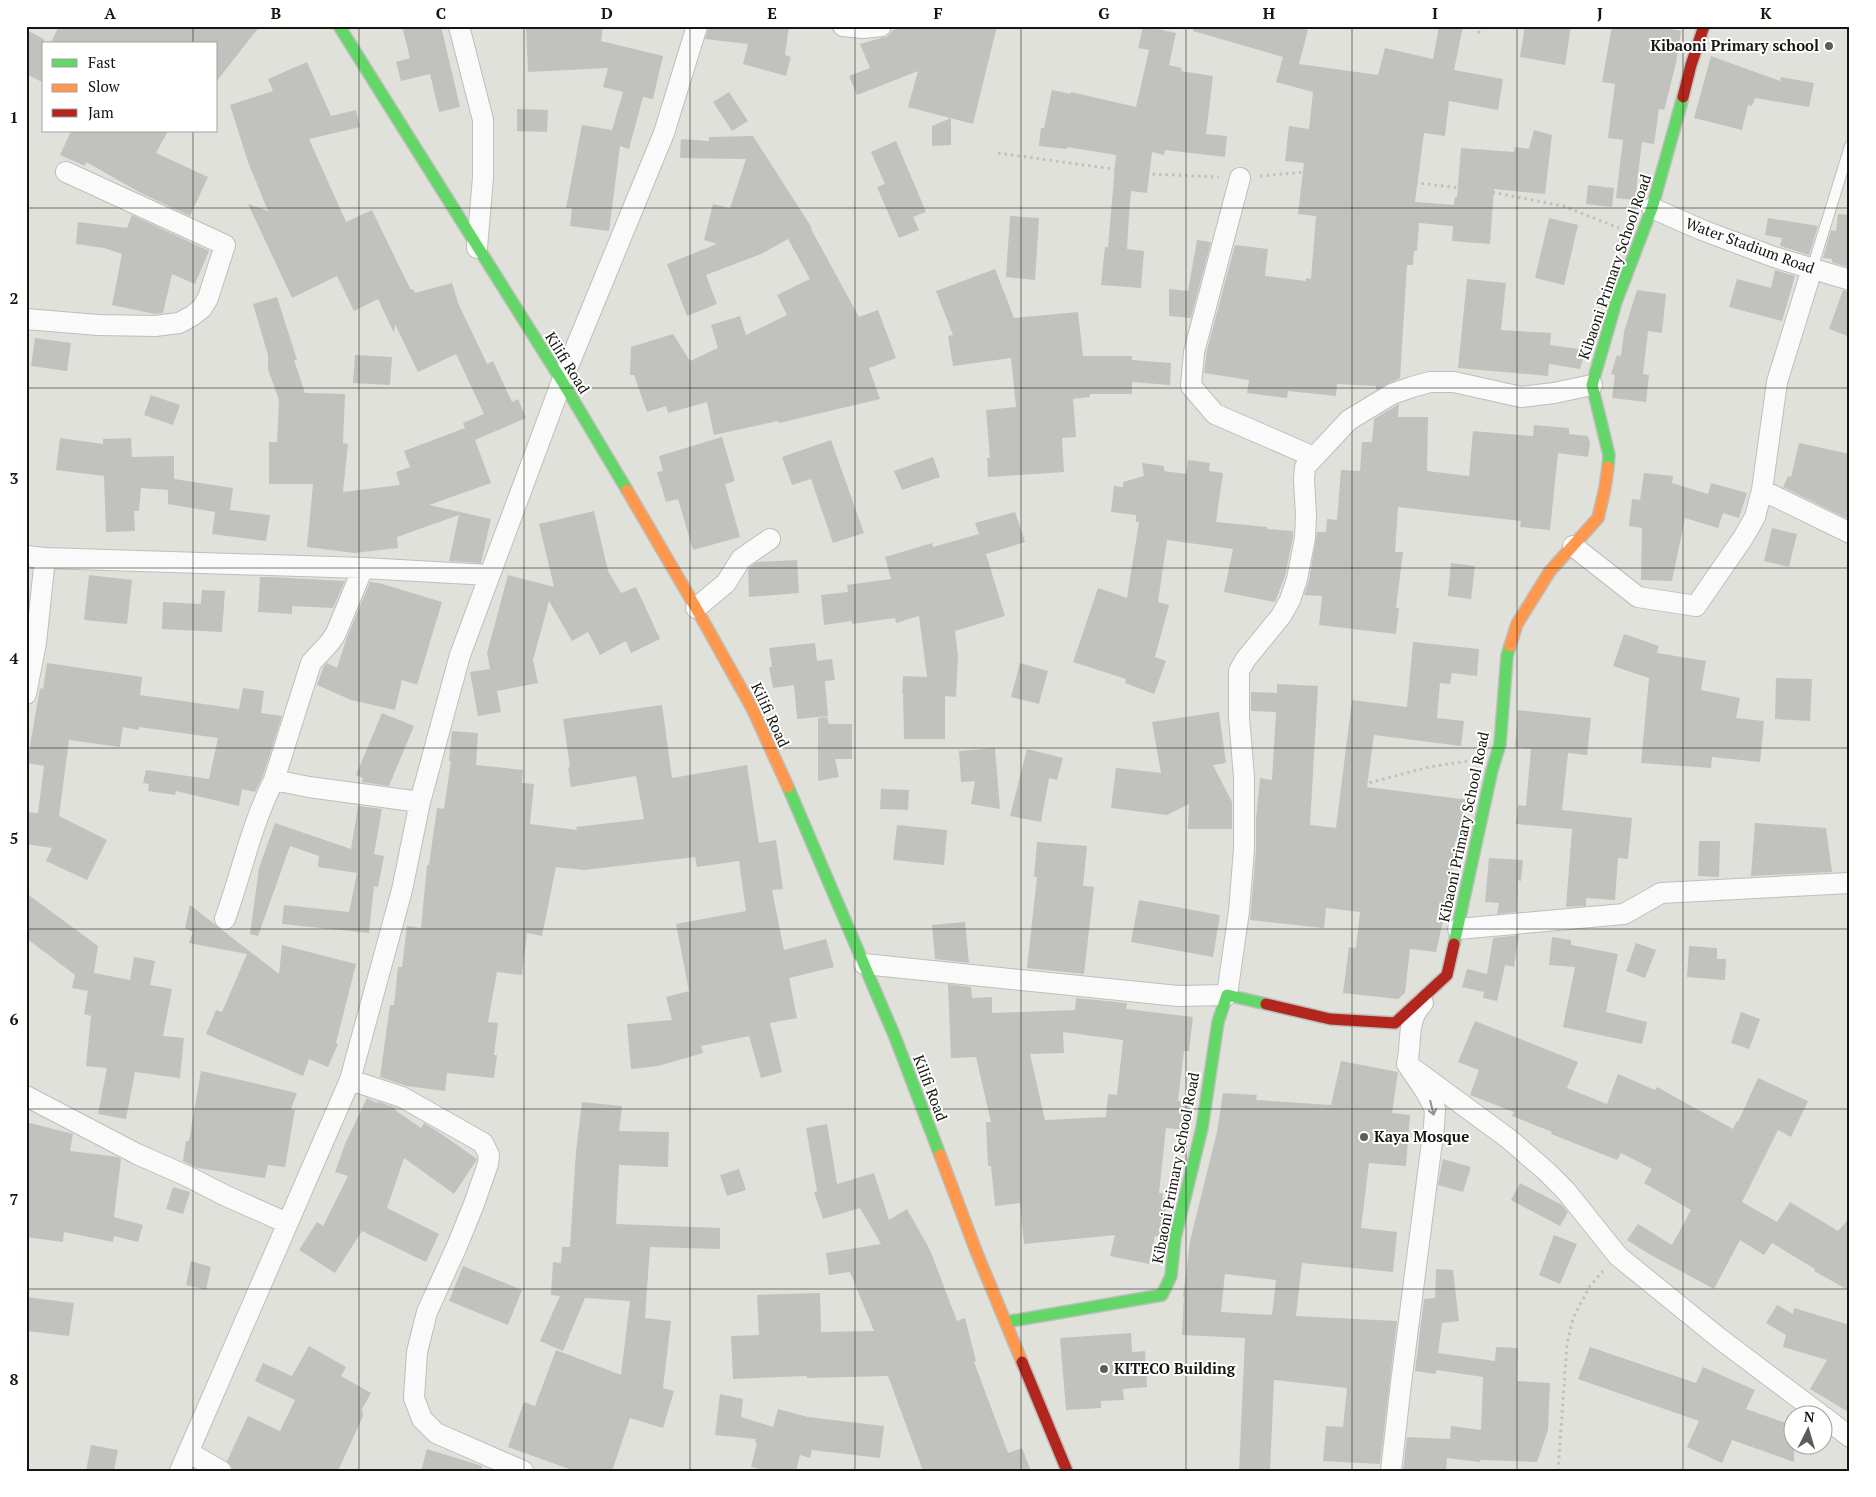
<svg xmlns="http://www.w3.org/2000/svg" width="1876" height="1497" font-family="'PT Serif',serif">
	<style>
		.building { fill: #c1c1bd; fill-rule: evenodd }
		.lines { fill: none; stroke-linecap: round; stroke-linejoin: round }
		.lane-casing { stroke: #bebeba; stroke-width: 12 }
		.street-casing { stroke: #bebeba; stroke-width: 22 }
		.fast-casing { stroke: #bebeba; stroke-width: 14 }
		.slow-casing { stroke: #bebeba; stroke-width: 14 }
		.jam-casing { stroke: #bebeba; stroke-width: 14 }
		.path { stroke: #c0c0bf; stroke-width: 3; stroke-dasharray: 2.5 4; stroke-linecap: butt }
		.lane { stroke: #fafafa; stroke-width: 10 }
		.street { stroke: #fafafa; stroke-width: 20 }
		.fast { stroke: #63d668; stroke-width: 11 }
		.slow { stroke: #ff974d; stroke-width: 11 }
		.jam { stroke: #b3261e; stroke-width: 11 }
		.oneway { stroke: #939391 }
		.grid { fill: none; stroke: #151511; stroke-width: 1; stroke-opacity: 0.55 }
		.poi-dot { fill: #5c5c58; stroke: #fff; stroke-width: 2 }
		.labels { text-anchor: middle; stroke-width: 4; stroke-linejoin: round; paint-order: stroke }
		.poi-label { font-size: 15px; font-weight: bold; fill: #151511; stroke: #fff; text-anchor: start }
		.street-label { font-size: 15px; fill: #151511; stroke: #fff }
		.neatline { fill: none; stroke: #151511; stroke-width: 2 }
		.grid-label { font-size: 16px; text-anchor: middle; font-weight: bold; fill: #151511 }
	</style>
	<rect width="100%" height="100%" fill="#e1e1dc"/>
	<path class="building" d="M59 26H260L216 82V44H50Z
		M402 26H441L460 107 439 112 430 74 401 81 396 62 410 58Z
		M526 26H603L601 41 663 56 653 99 643 97 629 149 620 146 609 231 570 226 572 208H566L582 125 612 130 623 92 603 87 608 68 528 72Z
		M709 26H789L785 55 791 57 786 76 743 64 748 44 705 39Z
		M903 26H997L973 124 908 107 918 71 857 95 849 76 870 68 860 44 888 36 892 31Z
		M1143 26 1176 33 1169 65 1182 68 1181 71 1213 76 1206 134 1227 136 1225 157 1165 150 1164 155 1152 152 1147 193 1131 191 1129 214 1127 249 1144 251 1141 288 1101 285 1105 247H1108L1116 155 1067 147V149L1039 146 1041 128H1044L1052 90 1071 94V92L1136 107 1149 50 1138 48Z
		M1194 26H1294L1308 30 1299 64 1378 75 1385 48 1433 59 1439 26H1463L1454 70 1503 79 1498 110 1449 101 1445 136 1424 133 1415 202 1454 205 1455 197H1457L1461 148 1514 152 1515 147 1529 149 1534 130 1552 135 1545 194 1494 189 1490 244 1452 241 1453 226 1419 223 1417 251H1414L1413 265H1407L1400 378 1376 390V386L1337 384 1336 396 1288 391 1287 398 1247 393 1249 380 1204 373 1207 350 1235 245 1268 249 1265 276 1306 281V278L1311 279 1316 216 1298 214 1304 163 1285 161 1289 126 1309 129 1313 92 1276 82 1283 57 1193 31Z
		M1525 26H1571L1565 65 1520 57Z
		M1612 26H1653L1681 31 1676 63 1665 107 1664 110 1659 109 1654 144 1642 142 1635 200 1616 198 1623 140 1608 138 1615 84 1602 82Z
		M26 30 44 39V83L26 74Z
		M1711 56 1780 81 1781 77 1814 83 1809 107 1755 98 1752 106 1748 105 1742 130 1694 118Z
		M307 62 331 116 356 110 360 127 309 139 346 222 372 210 400 268 411 290 413 289 415 293 452 283 458 303 487 364 493 361 512 402 518 399 526 418 475 440 491 483 429 505 491 519 481 563 449 561 459 515 397 537 398 548 354 553 307 547 313 484H269V442H277L279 400 268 369V355L253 304 277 297 297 360H294L305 393 345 394 343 443 348 444 343 492 400 485 396 472 410 467 404 451 465 428 463 423 484 414 456 354 418 372 395 324 394 333 378 299 354 311 337 276 292 298 248 204 268 211 248 162 230 105 273 91 268 79Z
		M729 92 748 121 732 131 713 102Z
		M517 109 548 110 547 132 517 131Z
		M951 118V145L932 146V126Z
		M71 131H168L156 153 208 177 190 216 141 193 86 162 85 166 60 155Z
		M753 136 812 228 811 229 859 317 878 310 896 358 869 368 880 399 779 423 778 421 714 435 707 402 668 413 666 406 647 412 634 375H630L631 347 673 334 690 361 718 348 711 325 740 316 746 335 787 315 777 295 810 279 788 239 761 254 706 275 717 304 687 316 667 264 717 244 704 240 713 204 730 208 746 159 680 158 681 139 709 141V137Z
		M896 141 926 212 913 217 919 230 899 238 877 187 885 184 871 152Z
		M1588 185 1614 188 1612 207 1586 204Z
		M1838 214 1850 215V268L1832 262V259L1823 258 1831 230 1836 231Z
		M132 215 209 251 195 284 172 274 163 313 155 314 112 305 122 254 104 248 76 244 78 222 127 228Z
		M1010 216 1039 218 1035 280 1006 277Z
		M1549 218 1578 225 1564 285 1535 278Z
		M1768 218 1818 226 1809 255 1780 246 1782 238 1765 235Z
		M1197 240 1211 242 1191 318 1169 316V289L1188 291Z
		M995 269 1014 318 1078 312 1083 356H1132V360L1171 363 1170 385 1132 382V394H1090V397L1073 399 1076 437 1062 438 1064 472 988 477 987 458H990L986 410 1016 407 1011 358 953 366 948 336 953 335 936 291Z
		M1775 270 1795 276 1782 321 1729 307 1737 279 1771 288Z
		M1467 279 1506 283 1501 330 1551 333 1550 345 1586 350 1580 369 1549 364 1548 376 1458 368Z
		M1637 290 1666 294 1662 333 1648 331 1643 374 1649 375 1646 402 1612 398 1615 375 1611 374 1617 355 1621 356 1624 332Z
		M1843 290 1850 292V337L1829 329Z
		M35 338 71 343 67 371 31 366Z
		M355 355 392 357 390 385 353 383Z
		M151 395 180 405 173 425 144 415Z
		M1399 404 1398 417H1428L1427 471 1469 476 1473 431 1533 436 1534 425 1569 428V434L1588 436 1590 443 1588 457 1558 453 1550 530 1520 527 1521 521 1398 507 1395 552H1403L1396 608H1399L1396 634 1319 625 1322 596 1304 595 1309 581 1317 532H1326L1327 519 1337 520 1341 470 1360 471 1362 442H1372L1374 419Z
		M722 437 735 481 725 484 740 537 693 550 678 499 666 502 657 472 663 471 659 456Z
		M60 438 103 444V439L131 438 132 457 174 456V479L233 488 230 510 270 515 266 541 212 534 215 512 168 504V490L141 488 139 511H134L135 531 106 532 104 476 56 470Z
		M831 440 864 533 833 543 811 479 792 485 782 457Z
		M1799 443 1850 454V520L1783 487 1788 476 1791 477Z
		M933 457 940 477 902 490 894 471Z
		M1188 460 1210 463 1209 471 1223 473 1216 522 1267 527V529L1293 531V537L1285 576 1275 602 1224 592 1233 549 1167 540 1158 602 1169 605 1155 657 1166 661 1154 694 1125 683 1126 679 1073 662 1098 588 1127 598 1139 522H1136V515L1111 512 1114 486 1123 487V482L1144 476 1142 463 1164 466V471L1186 474Z
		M1644 473 1673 476 1672 483 1708 494 1711 483 1747 493 1739 518 1723 513 1718 528 1685 518 1672 581 1641 580 1642 528 1629 526 1632 499 1640 500Z
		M594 511 608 571 621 593 636 587 660 639 631 653 626 641 600 655 588 632 572 641 549 601 533 660 538 683 497 691 501 712 478 716 470 672 490 669 487 653 508 575 554 587 539 524Z
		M1015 512 1025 542 986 554 1005 616 955 631 958 656 956 697 945 696V739H904L903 693H902L903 676 927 677 919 616 896 623 895 618 852 624V621L824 625 821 595 848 592 847 585 891 579 885 557 932 543 933 547 979 534 975 523Z
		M1772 528 1797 534 1789 567 1764 561Z
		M797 560 799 593 749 597 748 571 750 567 757 562Z
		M1451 563 1475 566 1471 599 1448 596Z
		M89 575 132 580 127 624 84 620Z
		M260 577H271L345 581 333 608 292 606V614L258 612Z
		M370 582 379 583 442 602 417 685 402 680 395 710 351 700 317 685 324 666 327 663 337 668 346 640Z
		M202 590 225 591 222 632 162 629 163 602 201 604Z
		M1624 634 1659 646 1657 653 1706 661 1701 690 1740 698 1736 718 1764 721 1760 762 1712 757 1711 768 1641 763 1649 678 1613 666Z
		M1413 642 1479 649 1477 676 1452 673 1450 684 1440 683 1437 718 1464 721 1461 746 1374 735 1367 787 1469 800 1460 841H1455L1450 890 1436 952 1410 949 1405 993 1398 999 1343 993 1349 947 1356 948 1360 912 1326 908 1324 928 1250 920 1256 850V819L1260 778 1272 780 1276 712 1251 711V692L1277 693V684L1318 686 1310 825 1336 828 1352 700 1407 707Z
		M815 643 817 661 832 659 835 680 825 681 828 716 797 719 794 685 773 688 769 667H772L769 648Z
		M47 663 142 677 140 695 239 709 243 688 264 691 261 713 282 716 263 776 255 792 242 789 239 806 176 791 175 795 148 791 149 784 143 783 146 770 209 779 218 738 139 727V730L123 727 120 747 69 740 59 816 107 840 87 880 46 861 52 848 26 844V812L38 813 44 766 27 763 40 688 43 689Z
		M1020 663 1048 671 1039 704 1011 697Z
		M1776 678 1812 679 1810 721 1775 719Z
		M662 705 672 778 747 765 759 843 776 840 783 889 772 890 784 950 826 939 834 967 789 978 797 1018 770 1023 782 1072 761 1078 749 1036 701 1046 703 1053 658 1066 631 1069 627 1024 672 1020 666 997 689 991 676 924 746 911 739 861 697 867 695 857 584 870 556 867 542 936 527 933 522 975 497 972 488 1022 498 1023 494 1055H497L494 1078 447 1073 445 1091 407 1086 380 1077 390 1005H394L398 967H402L407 926 421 928 427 865H429L437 808 444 809 451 761H449L452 731 478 733 476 765 523 770 522 783 534 784 530 824 577 830 576 827 644 819 636 776 571 787 568 768 570 767 563 719Z
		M1518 710 1591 718 1587 755 1568 753 1562 810 1632 818 1628 859 1618 858 1615 900 1586 898V906L1566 907 1572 829 1516 824 1518 805 1526 806 1531 749 1515 747Z
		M1219 712 1226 763 1213 765 1232 802V829H1188L1189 804 1167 815 1111 808 1116 768 1161 773 1152 722Z
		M382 713 414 726 389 786 362 782 363 778 356 775Z
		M827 717 829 724H852V759H835L839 777 818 781V718Z
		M995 748 1000 809 971 804 975 781 961 782 959 751Z
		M1027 749 1063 758 1057 780 1049 778 1041 822 1010 816Z
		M881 789 909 790 908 810 880 809Z
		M358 806 382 809 374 854 384 856 378 887 374 886 369 933 282 924 284 905 349 912 357 873 318 867 319 856 290 846 258 936 250 934 259 868 275 823 351 849Z
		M1755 823 1826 828 1832 872 1751 876Z
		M897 825 947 830 944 865 893 860Z
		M1699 841H1720L1719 877 1698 876Z
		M1037 842 1087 846 1083 886 1094 887 1084 974 1027 968 1037 877H1034Z
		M1489 858 1523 860 1521 881 1518 880 1517 912 1497 914 1499 903 1485 902Z
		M26 893 98 946 94 973 130 980 134 957 155 961 150 985 172 989 163 1036 184 1038 180 1078 135 1072 126 1119 98 1114 107 1068 86 1066 91 1016 84 1014 88 991 72 988 75 975 26 938Z
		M1139 900 1220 915 1213 957 1131 942Z
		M190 905 279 974 282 945 356 964 336 1043 338 1044 328 1067 309 1059 303 1076 206 1034 216 1010 222 1012 247 954 189 943 193 932 185 928Z
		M965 922 969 963 935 959 932 925Z
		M1519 935 1514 967 1505 965 1497 1001 1483 998 1484 992 1462 987 1467 969 1487 974 1493 938Z
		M1552 937 1571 940V945L1618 954 1606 1012 1647 1022 1642 1044 1563 1027 1575 967 1549 965Z
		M1636 943 1656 950 1645 978 1626 971Z
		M1689 946 1717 948V959H1726L1725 980 1687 977Z
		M948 984 971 987 972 998 992 997V1013L1075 1010 1076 998 1127 1003 1126 1009 1193 1017 1189 1051H1184L1178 1101 1190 1102 1187 1125 1186 1130 1166 1128 1159 1193H1163L1162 1198 1168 1199 1159 1237 1155 1236 1149 1264 1110 1256 1115 1235 1024 1244 1020 1203 995 1206 991 1166H988L986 1122H991L976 1057 951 1058ZM1063 1032 1123 1040 1117 1095 1108 1094 1106 1117 1045 1120 1030 1054 1064 1053Z
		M1741 1012 1760 1019 1749 1049 1731 1043Z
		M1475 1021 1578 1062 1567 1088 1607 1104 1618 1074 1655 1090 1657 1087 1733 1129 1737 1121 1738 1122 1758 1078 1808 1101 1791 1137 1778 1130 1742 1202 1777 1222 1790 1202 1838 1231 1850 1218V1291L1814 1271 1815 1269 1772 1243 1764 1255 1740 1240 1714 1289 1649 1254 1627 1240 1638 1224 1672 1245 1691 1210 1644 1183 1652 1169 1621 1153 1617 1160 1551 1134 1552 1132 1512 1116 1514 1112 1470 1095 1479 1070 1458 1062Z
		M1341 1061 1398 1072 1392 1113 1410 1115 1406 1166 1369 1163 1361 1228 1397 1232 1393 1272 1302 1263 1296 1316 1397 1321 1380 1464 1323 1461 1326 1426 1343 1427 1347 1388 1274 1380 1270 1471H1239L1245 1338 1182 1335 1184 1297H1183L1190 1241 1217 1132 1223 1093 1257 1095 1256 1100 1331 1105ZM1225 1274 1276 1280 1272 1315 1221 1312Z
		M201 1071 297 1093 291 1109 295 1110 285 1167 268 1165 265 1178 197 1168 183 1161 186 1141H189Z
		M367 1098 377 1103V1101L396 1108 395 1110 421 1128 424 1123 437 1131 477 1159 476 1161 454 1194 404 1158 387 1208 439 1234 426 1262 362 1231 335 1273 299 1250 317 1222 323 1226 348 1176 335 1172 345 1144Z
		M582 1102 622 1106 619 1131 669 1132 668 1167 619 1165 616 1224 720 1228V1249L650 1247 645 1318 671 1321 663 1388 674 1391 663 1428 630 1418 612 1471H575L508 1447 524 1402 535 1406 556 1350 621 1375 630 1301 585 1298 563 1351 540 1341 560 1296 551 1295 553 1262 561 1263 562 1247H570L576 1151Z
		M26 1122 73 1134 70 1151 118 1157 121 1159 114 1217 143 1225 138 1242 114 1236 113 1242 64 1232 63 1242 26 1237Z
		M827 1124 837 1184 874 1173 889 1220 907 1209 930 1250 957 1321 965 1318 976 1361 974 1362 1008 1453 1022 1448 1031 1471H923L888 1376 807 1378V1376L733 1379 731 1336 759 1335 757 1295 820 1293 821 1332 874 1331 850 1272 829 1275 826 1253 881 1244 860 1208 823 1219 814 1192 817 1191 806 1128Z
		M1443 1159 1471 1167 1463 1192 1438 1185Z
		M739 1169 746 1190 727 1196 720 1175Z
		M1520 1183 1562 1205 1568 1212 1560 1226 1511 1200Z
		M173 1187 190 1192 183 1214 166 1209Z
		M1554 1235 1577 1244 1560 1284 1539 1275Z
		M191 1261 211 1267 206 1290 186 1285Z
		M463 1266 522 1290 508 1325 449 1301Z
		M1436 1269 1453 1270 1459 1321 1442 1323 1438 1353 1495 1361 1496 1347 1518 1348 1517 1381 1550 1383 1548 1430 1537 1462 1480 1460V1462L1447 1458 1446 1471H1403L1407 1437 1450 1439 1451 1426 1481 1430 1483 1377 1436 1370V1374L1415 1371 1424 1299 1435 1298Z
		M26 1297 74 1303 69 1336 26 1331Z
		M1777 1305 1793 1314 1794 1308 1850 1325V1413L1810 1389 1827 1360 1783 1347 1786 1335 1766 1323Z
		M1131 1333 1132 1352 1145 1351 1147 1387 1123 1389 1124 1400 1101 1401V1408L1066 1410 1060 1338Z
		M309 1346 346 1367 341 1376 371 1393 362 1409 363 1416 338 1471H233L231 1466 227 1461 248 1416 280 1431 295 1400 255 1381 263 1363 292 1376Z
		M1590 1347 1696 1383 1703 1367 1755 1390 1746 1409 1794 1426V1462L1732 1440 1722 1463 1687 1447 1699 1421 1578 1379Z
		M720 1394 743 1399 741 1417 773 1427 778 1409 808 1417 884 1426 880 1458 812 1450 810 1458 800 1455 796 1471H767L751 1467 757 1443 755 1442 756 1439 715 1435Z
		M91 1445 118 1450 114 1471H86Z
		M427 1449 482 1466V1471H421Z"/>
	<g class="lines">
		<g class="lane-casing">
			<path id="lane" d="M1812 269 1850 146"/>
		</g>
		<g class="street-casing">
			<path id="street" d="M459 26 483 120V177L477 248
				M843 26 863 28 881 26
				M1240 178 1194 352 1191 386 1215 414 1314 457
				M1652 208 1702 230 1774 257 1850 280
				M26 319 98 325 155 326 179 323 192 316 202 308 208 298 225 245 66 172
				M1762 490 1850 533
				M1573 546 1638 597 1696 606 1743 538 1755 517 1762 490 1777 382 1812 269
				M26 556 45 558 363 568 489 575
				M696 608 726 583 741 559 770 539
				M26 694 36 643 45 558
				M274 780 311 663C319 653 330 645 336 633L363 568
				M225 919C242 872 251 825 274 780L309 787 420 802
				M1458 929 1624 914 1661 893 1850 883
				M864 964 1178 996 1227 995 1239 911 1244 849V777L1239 717V671L1245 660 1281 616 1290 600 1297 579 1305 538 1306 515 1304 480 1305 467 1349 420 1392 394 1412 387 1430 382H1454L1521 397 1554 393 1592 385
				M1407 1064 1509 1139 1546 1171 1566 1191 1618 1256 1719 1338 1820 1414
				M350 1080 402 1097 483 1143 489 1155 488 1164 474 1204 457 1246 427 1312 417 1352 414 1398 422 1419 436 1433 523 1471
				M26 1096 137 1154 189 1177 224 1195 287 1223
				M1824 1417 1850 1437
				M188 1452 221 1471
				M180 1471 350 1080 402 890 420 802 460 655 562 381 664 133 697 26
				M1391 1471 1401 1383 1434 1126 1435 1109 1426 1092 1407 1064C1412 1043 1406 1019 1423 1003"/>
		</g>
		<g class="fast-casing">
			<path id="fast" d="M339 26 562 381 627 490
				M1608 467 1609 455 1592 385 1616 302 1652 208 1683 97
				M788 787 895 1037 940 1155
				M1454 944 1492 770 1500 744 1507 656 1510 646
				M1006 1322 1162 1295 1171 1276 1175 1238 1202 1128 1218 1022 1227 995 1266 1004"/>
		</g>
		<g class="slow-casing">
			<path id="slow" d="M627 490 696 608 752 708 788 787
				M1510 646 1517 624 1550 571 1598 518 1605 488 1608 467
				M940 1155 976 1251 1022 1362"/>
		</g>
		<g class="jam-casing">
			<path id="jam" d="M1683 97 1691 65 1704 26
				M1266 1004 1330 1019 1395 1023 1447 975 1454 944
				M1022 1362 1067 1471"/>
		</g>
		<path class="path" d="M1478 33 1485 26
			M998 153 1149 174 1219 177
			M1260 176 1317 171 1486 191 1563 206 1619 228
			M1357 786 1429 767 1468 761
			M1558 1471 1567 1344 1573 1318 1590 1286 1603 1271"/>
		<use href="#lane" class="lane"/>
		<use href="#street" class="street"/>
		<use href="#fast" class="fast"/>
		<use href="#slow" class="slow"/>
		<use href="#jam" class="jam"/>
	</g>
	<defs><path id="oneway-shaft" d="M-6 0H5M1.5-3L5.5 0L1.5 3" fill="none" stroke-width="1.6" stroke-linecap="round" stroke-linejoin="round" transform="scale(1.25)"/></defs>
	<use class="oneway" href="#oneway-shaft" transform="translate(1432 1108) rotate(76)"/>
	<path class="grid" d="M193 26V44M359 26V1471M524 26V1471M690 26V1471M855 26V1471M1021 26V1471M1186 26V1471M1352 26V1471M1517 26V1471M1683 26V1471M193 131V1471M26 208H1850M26 388H1850M26 568H1850M26 748H1850M26 929H1850M26 1109H1850M26 1289H1850"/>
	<g class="poi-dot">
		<circle cx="1829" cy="46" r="5"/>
		<circle cx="1364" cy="1137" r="5"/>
		<circle cx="1104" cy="1369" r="5"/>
	</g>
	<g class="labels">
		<g class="poi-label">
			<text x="1819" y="51" text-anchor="end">Kibaoni Primary school</text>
			<text x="1374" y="1142">Kaya Mosque</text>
			<text x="1114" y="1374">KITECO Building</text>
		</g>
		<g class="street-label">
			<text transform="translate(1750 246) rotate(20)" y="5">Water Stadium Road</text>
			<text transform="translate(1615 267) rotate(-71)" y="5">Kibaoni Primary School Road</text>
			<text transform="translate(567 363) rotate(58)" y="5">Kilifi Road</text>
			<text transform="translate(770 715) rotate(65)" y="5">Kilifi Road</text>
			<text transform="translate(1464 827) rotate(-78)" y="5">Kibaoni Primary School Road</text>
			<text transform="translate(930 1088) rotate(69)" y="5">Kilifi Road</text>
			<text transform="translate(1176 1168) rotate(-79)" y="5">Kibaoni Primary School Road</text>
		</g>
	</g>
	<rect width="1876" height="1497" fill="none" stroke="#ffffff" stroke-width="55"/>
	<rect x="42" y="42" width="175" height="90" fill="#ffffff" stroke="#a1a1a0"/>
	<rect x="52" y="59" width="25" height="8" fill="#63d668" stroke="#a1a1a0"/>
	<text x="88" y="68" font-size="15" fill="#151511">Fast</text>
	<rect x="52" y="84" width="25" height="8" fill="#ff974d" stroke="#a1a1a0"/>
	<text x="88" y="92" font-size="15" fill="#151511">Slow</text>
	<rect x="52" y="109" width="25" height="8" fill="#b3261e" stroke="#a1a1a0"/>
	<text x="88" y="118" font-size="15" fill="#151511">Jam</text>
	<g transform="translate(1808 1430) rotate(5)"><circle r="24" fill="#ffffff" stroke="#a1a1a0"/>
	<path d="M0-4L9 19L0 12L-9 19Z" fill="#5c5c58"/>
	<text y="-8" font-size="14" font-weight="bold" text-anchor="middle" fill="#151511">N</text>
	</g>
	<rect x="28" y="28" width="1820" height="1442" class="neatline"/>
	<g class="grid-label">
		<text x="110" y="19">A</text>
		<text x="276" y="19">B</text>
		<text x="441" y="19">C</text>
		<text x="607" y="19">D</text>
		<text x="772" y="19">E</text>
		<text x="938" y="19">F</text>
		<text x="1104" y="19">G</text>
		<text x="1269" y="19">H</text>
		<text x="1435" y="19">I</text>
		<text x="1600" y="19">J</text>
		<text x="1766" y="19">K</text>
		<text x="14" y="123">1</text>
		<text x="14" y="304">2</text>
		<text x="14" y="484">3</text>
		<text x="14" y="664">4</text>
		<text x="14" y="844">5</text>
		<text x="14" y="1025">6</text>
		<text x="14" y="1205">7</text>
		<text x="14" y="1385">8</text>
	</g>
</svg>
